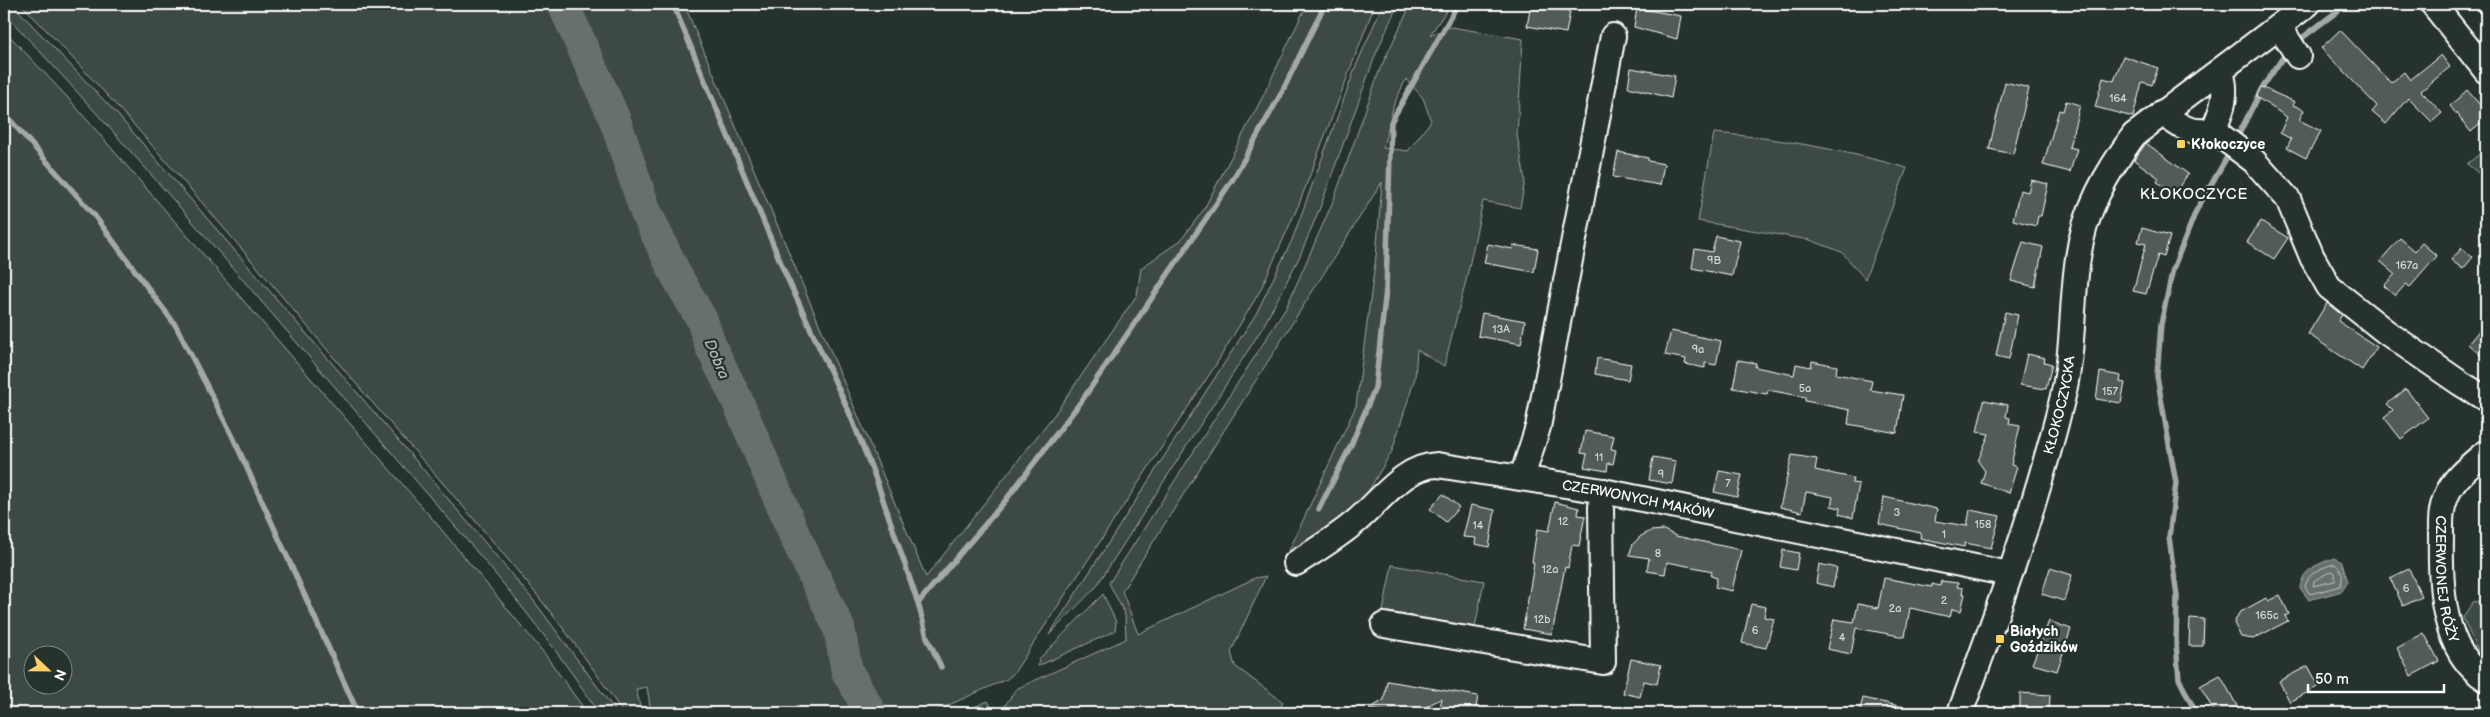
<svg xmlns="http://www.w3.org/2000/svg" width="2490" height="717" font-family="'Balsamiq Sans',sans-serif">
	<style>
		.green { fill: #3e4944; stroke: #9ea4a2; fill-rule: evenodd }
		.water { fill: #67706c; stroke: #a4a9a7 }
		.lines { fill: none; stroke-linecap: round; stroke-linejoin: round }
		.shore { stroke: #c2c6c4; stroke-width: 1 }
		.stream { stroke: #a4a9a7; stroke-width: 5.5 }
		.river { stroke: #67706c; stroke-width: 32 }
		.building { fill: #515c57; stroke: #fff }
		.minor-casing { stroke: #fff; stroke-width: 28 }
		.minor { stroke: #26332d; stroke-width: 24 }
		.poi-dot { fill: #ffd166; stroke: #26332d; stroke-width: 2 }
		.labels { text-anchor: middle; stroke-width: 4.5; stroke-linejoin: round; paint-order: stroke }
		.number-label { font-size: 11px; fill: #d4d6d5 }
		.poi-label { font-size: 14px; font-weight: bold; fill: #fff; stroke: #26332d; text-anchor: start }
		.street-label { font-size: 14px; fill: #fff; stroke: #26332d }
		.neighbourhood-label { font-size: 15px; letter-spacing: 1px; fill: #fff; stroke: #26332d }
		.water-label { font-size: 15px; font-style: italic; fill: #b3b8b6; stroke: #26332d }
	</style>
	<rect width="100%" height="100%" fill="#26332d"/>
	<filter id="ink" filterUnits="userSpaceOnUse"><feTurbulence type="fractalNoise" baseFrequency=".02" numOctaves="2"/><feDisplacementMap in="SourceGraphic" scale="10" xChannelSelector="R" yChannelSelector="G"/><feConvolveMatrix kernelMatrix="1 2 1 2 8 2 1 2 1" color-interpolation-filters="sRGB"/></filter>
	<g filter="url(#ink)">
		<path class="green" d="M4 4H12L118 115 417 462 534 601 617 713H599C529 606 442 512 359 415 242 279 127 143 4 13Z
			M21 4H560L614 121 651 232 699 318 813 583 831 614 834 655 845 682 863 713H651L647 687 636 689 642 713H623C549 599 453 496 364 393 252 262 142 127 21 4Z
			M569 4H684L926 577 1054 415 1137 295 1141 268 1181 240 1204 209 1263 96 1307 4H1375L1299 204 1260 291 1215 366 1014 673 1007 679 931 713H876L850 658 839 616 779 489 721 349 681 273 652 211 621 126Z
			M1383 4H1398L1375 56 1321 205 1300 256 1263 327 1096 587 1049 635 1256 314 1292 240 1356 66Z
			M1411 4H1451L1430 35 1451 27 1523 39 1517 135 1525 180 1520 208 1483 201 1466 281 1444 366 1417 350 1415 378 1392 451 1360 505 1315 545 1286 557 1356 406 1376 256 1382 182 1122 591 1138 634 1255 578 1266 576 1231 652 1235 666 1283 702 1278 713H1000L1016 689 1126 639 1125 614 1109 583 1286 308 1334 199 1380 69ZM1406 79 1423 98 1431 121 1408 151 1383 148 1394 104Z
			M4 30 68 98 436 523 544 653 587 713H4ZM32 654H62V684H32Z
			M1714 133C1780 138 1843 150 1907 168L1865 279 1842 252 1810 240 1698 221Z
			M2486 149V179L2467 164Z
			M1392 565 1484 581 1475 627 1383 611Z
			M1103 594 1116 622 1115 631 1038 666 1039 659Z
			M2486 601V661L2480 658 2463 617 2473 602Z
			M988 701 991 707 987 713H960Z"/>
		<path class="water" d="M2334 558 2342 562 2348 582 2342 591 2309 600 2300 588C2303 568 2317 565 2334 558Z"/>
		<g class="lines">
			<path class="shore" d="M2334 564C2343 568 2344 578 2340 586L2310 594 2305 587C2308 572 2321 568 2334 564Z
				M2332 571 2335 573V581L2313 586 2314 581Z"/>
			<path class="stream" d="M673 4 785 273 849 412 877 482 918 603 1005 501 1083 399 1233 179 1282 92 1325 4
				M2298 41 2347 4
				M4 113 94 215 176 326 232 435 358 713
				M2235 142 2262 88 2286 53
				M1319 509 1351 445 1375 388 1386 289 1391 122 1458 4
				M918 603 927 637 941 667
				M2196 713 2179 679 2176 644 2177 596 2169 537 2176 483 2157 376 2161 324 2173 269 2196 211 2231 150"/>
			<path class="river" d="M563 4 615 120 645 210 676 275 702 320 711 347 737 400 795 536 839 628 847 671 871 713"/>
		</g>
		<path class="building" d="M1531 5 1570 12 1566 33 1527 26Z
			M1637 8 1681 16 1677 39 1634 27Z
			M2340 30 2391 83 2404 72 2410 80 2441 55 2450 67 2421 91 2442 113 2432 122 2408 98 2386 124 2372 112 2377 106 2321 48Z
			M2123 56 2158 68 2152 85 2142 82 2133 117 2095 107 2103 78 2114 81Z
			M1631 68 1675 76 1671 98 1628 87Z
			M2005 82 2029 88 2013 154 1989 149Z
			M2261 87 2295 102 2293 105 2304 110 2299 120 2321 131 2306 158 2287 148 2291 139 2280 133 2287 117 2256 97Z
			M2467 90 2486 112V119L2471 132 2450 106Z
			M2066 101 2080 105 2069 147 2077 149 2070 172 2043 165 2059 110 2063 111Z
			M2146 143 2188 174 2174 194 2157 182 2159 178 2134 160Z
			M1618 152 1648 158V161L1664 164 1660 185 1613 177Z
			M2031 180 2048 184 2041 216H2038L2036 226 2013 220 2020 190 2028 192Z
			M2261 221 2288 238 2274 259 2247 242Z
			M2142 228 2170 236 2164 257 2158 255 2146 294 2133 291 2146 244 2138 242Z
			M1716 236 1740 241 1732 276 1692 268 1695 249 1712 252Z
			M2400 238 2415 251 2422 243 2437 256 2410 287 2406 284 2395 296 2384 286 2395 274 2380 261Z
			M2023 242 2043 247 2035 287 2011 281Z
			M1488 244 1512 249 1513 245 1538 249 1534 272 1484 263Z
			M2462 248 2473 257 2463 269 2451 260Z
			M2327 303 2342 315 2338 321 2377 347 2362 370 2308 334Z
			M2005 312 2018 315 2009 359 1996 356Z
			M1482 313 1525 321 1521 344 1478 336Z
			M2486 322V360L2468 344Z
			M1671 331 1721 341 1716 365 1705 363V368L1685 364 1686 359 1665 355Z
			M2027 354 2045 358 2044 362 2052 364 2046 389 2020 385Z
			M1597 358 1631 364 1628 380 1595 374Z
			M1738 360 1756 363 1755 367 1794 375 1796 364 1811 367 1812 361 1837 366 1836 374 1872 381 1870 390 1903 395 1897 433 1848 424 1850 410 1805 401V397L1768 390 1767 394 1733 388Z
			M2100 372 2121 376 2120 382 2125 383 2121 403 2096 399Z
			M2406 389 2428 418 2401 439 2384 417 2393 410 2387 404Z
			M1984 400 2008 405 2006 417 2010 418 2009 424 2020 426 2011 465 2017 467 2009 493 1981 483 1985 471 1978 461 1989 434 1977 432Z
			M1585 431 1614 436 1611 449 1616 450 1613 464 1608 463 1607 471 1584 467 1587 454 1581 453Z
			M1792 455 1817 459 1815 470 1853 478 1852 483 1859 484 1853 518 1839 514 1840 508 1831 506 1833 497 1806 492 1802 512 1780 507Z
			M1653 457 1676 461 1672 484 1649 480Z
			M1719 471 1742 475 1737 497 1714 492Z
			M1443 494 1459 507 1446 522 1430 509Z
			M1884 497 1937 509 1935 521 1967 526 1970 510 2000 516 1991 548 1965 543 1964 547 1920 538 1921 533 1879 524Z
			M1555 502 1579 508 1578 515 1585 516 1579 546 1572 545 1568 568 1565 567 1552 634 1523 629 1533 570 1534 562H1532L1537 529 1549 531Z
			M1471 505 1495 510 1489 547 1475 544 1476 538 1463 537Z
			M1664 530 1676 536 1741 550 1732 591 1715 587 1717 578 1711 576 1712 572 1708 570 1667 562 1665 574 1647 571 1649 558 1629 555 1633 544 1641 536 1651 531Z
			M1783 550 1799 553 1796 570 1780 567Z
			M1819 564 1837 568 1833 587 1816 583Z
			M2050 568 2072 575 2064 601 2042 594Z
			M2409 569 2422 597 2403 606 2390 578Z
			M1884 578 1932 587V584L1940 586 1941 581 1958 583 1957 587 1963 588 1962 593 1965 594 1961 611 1952 609 1950 617 1910 608 1905 637 1856 628 1851 654 1827 649 1834 619 1854 622 1858 604 1878 608Z
			M2280 595 2289 614 2285 616 2288 621 2253 639 2241 637 2234 623 2239 613 2266 598 2268 601Z
			M1751 604 1766 607 1764 617 1774 619 1766 648 1742 643Z
			M2190 618 2204 619 2203 646H2189Z
			M2049 621 2071 629 2057 671 2032 664Z
			M2424 633 2439 661 2411 676 2397 648Z
			M1631 659 1661 665 1657 684 1644 681 1640 697 1623 693Z
			M2308 666 2319 686 2290 702 2279 681Z
			M2220 675 2241 713H2215L2200 686Z
			M1387 681 1478 696 1475 713H1439L1442 698 1415 713H1395L1369 709 1384 700Z
			M2020 693 2050 695 2049 713H2020Z
			M1863 698 1904 707 1903 713H1859Z"/>
		<g class="lines">
			<g class="minor-casing">
				<g id="minor">
					<path d="M2433 4 2486 71"/>
					<path d="M2279 26 2298 56"/>
					<path d="M2163 112C2177 126 2192 135 2213 130L2254 161 2288 199 2312 257 2329 287 2386 332 2460 383 2486 399"/>
					<path d="M2213 130C2223 110 2228 93 2221 71"/>
					<path id="s1" d="M2486 452C2471 465 2453 478 2446 497 2440 510 2441 525 2441 539 2440 585 2442 652 2486 679"/>
					<path d="M1522 477 1538 427 1613 36"/>
					<path id="s2" d="M1296 563C1316 550 1336 538 1354 523 1379 503 1403 466 1437 465L1603 491 2009 574"/>
					<path d="M1384 625 1603 662 1601 507 1603 491"/>
					<path id="s3" d="M1960 713C1998 611 2036 506 2062 400 2074 353 2071 305 2078 258 2084 211 2107 172 2134 135L2308 4"/>
				</g>
			</g>
			<use href="#minor" class="minor"/>
		</g>
	</g>
	<g class="poi-dot">
		<rect x="2176" y="139" width="10" height="10" rx="2.5"/>
		<rect x="1995" y="634" width="10" height="10" rx="2.5"/>
	</g>
	<g class="labels">
		<g class="number-label">
			<text x="2118" y="102">164</text>
			<text x="1714" y="264">9B</text>
			<text x="2407" y="269">167a</text>
			<text x="1501" y="333">13A</text>
			<text x="1698" y="353">9a</text>
			<text x="1805" y="392">5a</text>
			<text x="2110" y="395">157</text>
			<text x="1599" y="461">11</text>
			<text x="1661" y="478">9</text>
			<text x="1728" y="487">7</text>
			<text x="1897" y="516">3</text>
			<text x="1563" y="525">12</text>
			<text x="1983" y="528">158</text>
			<text x="1478" y="529">14</text>
			<text x="1944" y="538">1</text>
			<text x="1658" y="557">8</text>
			<text x="1550" y="573">12a</text>
			<text x="2406" y="592">6</text>
			<text x="1944" y="604">2</text>
			<text x="1895" y="612">2a</text>
			<text x="2267" y="619">165c</text>
			<text x="1542" y="623">12b</text>
			<text x="1755" y="634">6</text>
			<text x="1842" y="641">4</text>
		</g>
		<g class="poi-label">
			<text x="2191" y="149">Kłokoczyce</text>
			<text x="2010" y="636">Białych<tspan x="2010" dy="16">Goździków</tspan></text>
		</g>
		<g class="street-label">
			<text dy="5" stroke="none"><textPath href="#s3" startOffset="324">KŁOKOCZYCKA</textPath></text>
			<text dy="5" stroke="none"><textPath href="#s2" startOffset="378">CZERWONYCH MAKÓW</textPath></text>
			<text dy="5" stroke="none"><textPath href="#s1" startOffset="144">CZERWONEJ RÓŻY</textPath></text>
		</g>
		<g class="neighbourhood-label">
			<text x="2194" y="199">KŁOKOCZYCE</text>
		</g>
		<g class="water-label">
			<text transform="translate(717 359) rotate(67)" y="5">Dobra</text>
		</g>
	</g>
	<rect width="2490" height="717" fill="none" stroke="#26332d" stroke-width="20"/>
	<rect x="10" y="10" width="2470" height="697" fill="none" stroke="#fff" stroke-width="2" filter="url(#ink)"/>
	<g transform="translate(48 670) rotate(112)"><circle r="24" fill="#26332d" stroke="#7d8581"/>
	<path d="M0-4L9 19L0 12L-9 19Z" fill="#ffd166"/>
	<text y="-8" font-size="14" font-weight="bold" text-anchor="middle" fill="#ffffff">N</text>
	</g>
	<path d="M2308 684v8h136v-8" fill="none" stroke="#ffffff" stroke-width="2.5"/>
	<text x="2315" y="684" font-size="15" fill="#ffffff" stroke="#26332d" stroke-width="4" paint-order="stroke">50 m</text>
</svg>
